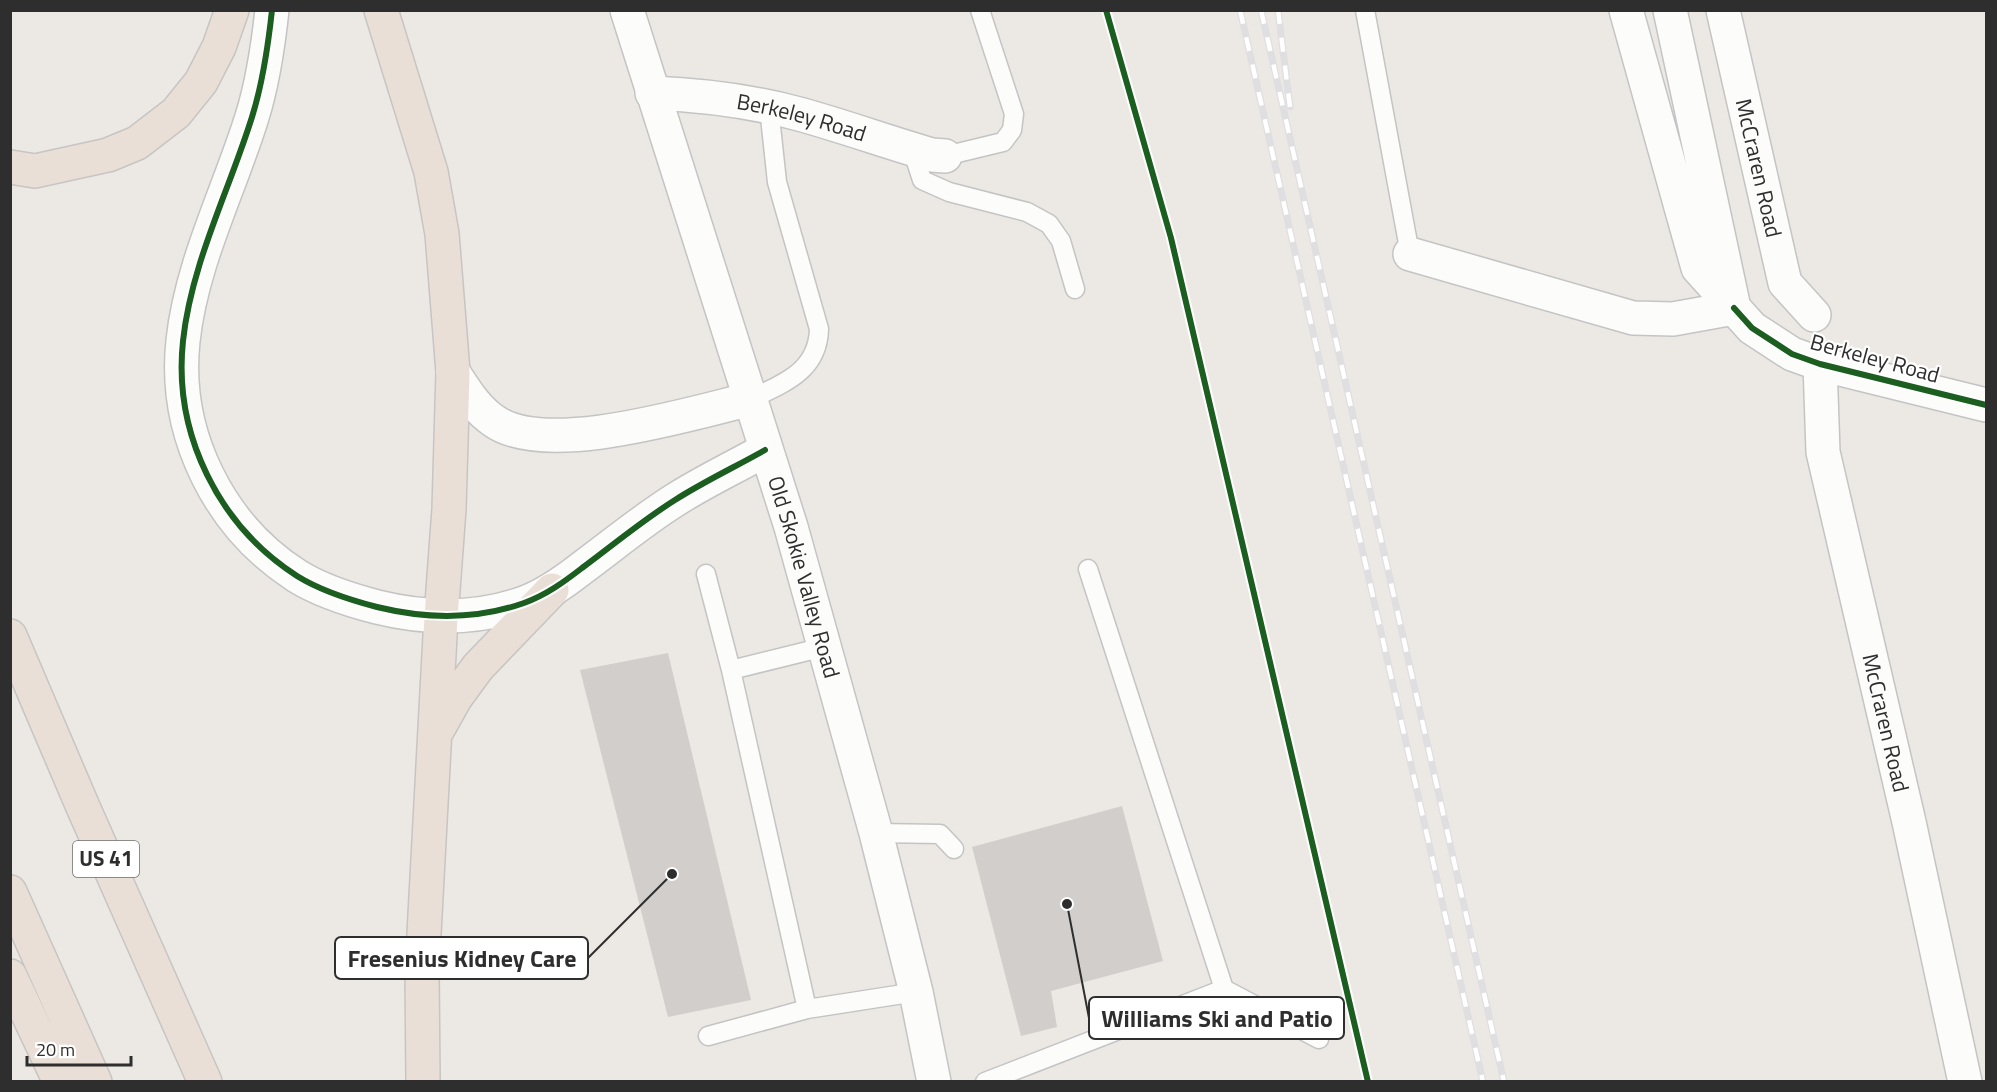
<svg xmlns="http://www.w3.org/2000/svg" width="1997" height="1092" font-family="'Titillium Web',sans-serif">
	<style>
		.building { fill: #d1cecb }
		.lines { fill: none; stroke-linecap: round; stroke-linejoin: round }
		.service-casing { stroke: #c5c4c5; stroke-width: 21 }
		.minor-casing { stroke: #c5c4c5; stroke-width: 36 }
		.tertiary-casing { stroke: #c5c4c5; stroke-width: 36 }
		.secondary-casing { stroke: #c5c4c5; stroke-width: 36 }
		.motorway-casing { stroke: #c6c5c4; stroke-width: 36 }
		.service { stroke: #fcfcfb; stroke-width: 18 }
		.minor { stroke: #fcfcfb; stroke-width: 33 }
		.tertiary { stroke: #fcfcfb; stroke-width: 33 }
		.secondary { stroke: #fcfcfb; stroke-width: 33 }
		.motorway { stroke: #eadfd6; stroke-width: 33 }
		.rail-casing { stroke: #dfdfe1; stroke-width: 7 }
		.rail { stroke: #fff; stroke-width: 4.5; stroke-dasharray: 14; stroke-linecap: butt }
		.cycleway-casing { stroke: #fff; stroke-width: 10 }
		.cycleway { stroke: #1b5e20; stroke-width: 6 }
		.labels { text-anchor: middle; stroke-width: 4.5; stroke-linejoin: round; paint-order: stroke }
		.shield { fill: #fff; stroke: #6d6d6d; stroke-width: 1.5 }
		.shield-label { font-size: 21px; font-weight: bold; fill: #2e2e2e }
		.street-label { font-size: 22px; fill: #2e2e2e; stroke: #fff }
		.leader { fill: none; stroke: #2e2e2e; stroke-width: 2 }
		.callout-dot { fill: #2e2e2e; stroke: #fff; stroke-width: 2 }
		.callout { fill: #fff; stroke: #2e2e2e; stroke-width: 2 }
		.callout-label { font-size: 24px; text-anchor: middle; font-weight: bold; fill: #2e2e2e }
	</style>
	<rect width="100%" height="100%" fill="#ece8e4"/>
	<path class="building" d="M668 653 751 1000 668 1017 580 670Z
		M1122 806 1163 961 1051 991 1057 1027 1021 1036 972 847Z"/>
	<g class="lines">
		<g class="service-casing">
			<path id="service" d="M1365 10 1410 254
				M912 149 922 180 949 192 1027 212 1049 224 1061 241 1075 289
				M945 156 1003 142 1012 130 1014 114 980 10
				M751 399C784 383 818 371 819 329L777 182 769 108
				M706 574 731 670
				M824 647 731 670 807 1009 916 992
				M876 833 940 834 954 849
				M1224 989 1319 1039
				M708 1036 807 1009
				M985 1082 1224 989 1088 569"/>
		</g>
		<g class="minor-casing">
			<g id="minor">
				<path id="s1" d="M1723 10 1785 283 1814 315"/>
				<path id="s2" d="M652 93C702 95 751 101 799 114 843 126 887 142 932 155L945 156"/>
				<path d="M1410 254 1633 318 1673 319 1734 308"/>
				<path id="s3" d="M1820 364 1823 452 1909 822 1965 1082"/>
			</g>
		</g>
		<g class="tertiary-casing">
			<g id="tertiary">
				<path d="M272 10C268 47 263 82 252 117 229 191 191 264 183 341 173 434 219 526 297 576 321 591 350 600 377 607 426 619 476 620 524 603 546 595 564 582 582 568 613 545 643 520 675 500 703 482 735 467 765 450"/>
				<path id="s4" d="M627 10 791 527 876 833 916 992 934 1082"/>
				<path d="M1734 308 1752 328 1792 354 1820 364 1986 405"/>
				<path d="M453 372C465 390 476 409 494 421 546 458 692 413 751 399"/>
			</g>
		</g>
		<g class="secondary-casing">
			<path id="secondary" d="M1626 10 1698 268 1734 308
				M1670 10 1734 308"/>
		</g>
		<g class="motorway-casing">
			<path id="motorway" d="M381 10 431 172 442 234 453 372 449 509 441 617 422 971 423 1082
				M10 167 35 171 108 155 137 143 176 113 201 82 219 47 232 10
				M10 636 83 807 205 1082
				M438 729 456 697 478 667 552 590
				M10 892 95 1082
				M10 976 60 1082"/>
		</g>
		<use href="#service" class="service"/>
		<use href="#minor" class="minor"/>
		<use href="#tertiary" class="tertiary"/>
		<use href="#secondary" class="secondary"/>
		<use href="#motorway" class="motorway"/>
		<g class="rail-casing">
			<path id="rail" d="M1240 10 1483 1082
				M1261 10 1504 1082
				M1278 10 1290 107"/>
		</g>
		<use href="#rail" class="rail"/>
		<g class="cycleway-casing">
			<path id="cycleway" d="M272 10C268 47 263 82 252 117 229 191 191 264 183 341 173 434 219 526 297 576 321 591 350 600 377 607 426 619 476 620 524 603 546 595 564 582 582 568 613 545 643 520 675 500 703 482 735 467 765 450
				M1106 10 1171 238 1368 1082
				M1734 308 1752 328 1792 354 1820 364 1986 405"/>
		</g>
		<use href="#cycleway" class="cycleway"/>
	</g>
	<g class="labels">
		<rect class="shield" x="73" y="841" width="66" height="36" rx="4.5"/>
		<g class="shield-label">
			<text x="106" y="866">US 41</text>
		</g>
		<g class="street-label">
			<text dy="8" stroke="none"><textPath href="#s2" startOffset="152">Berkeley Road</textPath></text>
			<text dy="8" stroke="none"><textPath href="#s1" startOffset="162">McCraren Road</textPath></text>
			<text transform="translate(1875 358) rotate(15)" y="8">Berkeley Road</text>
			<text dy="8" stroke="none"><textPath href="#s4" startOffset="594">Old Skokie Valley Road</textPath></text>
			<text dy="8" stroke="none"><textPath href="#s3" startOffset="366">McCraren Road</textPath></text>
		</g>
	</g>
	<path class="leader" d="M672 874L588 958M1067 904L1089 1018"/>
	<g class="callout-dot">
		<circle cx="672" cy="874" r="6"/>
		<circle cx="1067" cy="904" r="6"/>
	</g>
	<g class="callout">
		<rect x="335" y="937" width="253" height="42" rx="6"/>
		<rect x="1089" y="997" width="255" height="42" rx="6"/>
	</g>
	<g class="callout-label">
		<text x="462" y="967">Fresenius Kidney Care</text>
		<text x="1217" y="1027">Williams Ski and Patio</text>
	</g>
	<rect width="1997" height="1092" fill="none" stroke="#2e2e2e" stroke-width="24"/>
	<path d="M27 1056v9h104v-9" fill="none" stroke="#2e2e2e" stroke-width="3"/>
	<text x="36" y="1056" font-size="18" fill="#2e2e2e" stroke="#ffffff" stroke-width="4.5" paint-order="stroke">20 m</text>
</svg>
